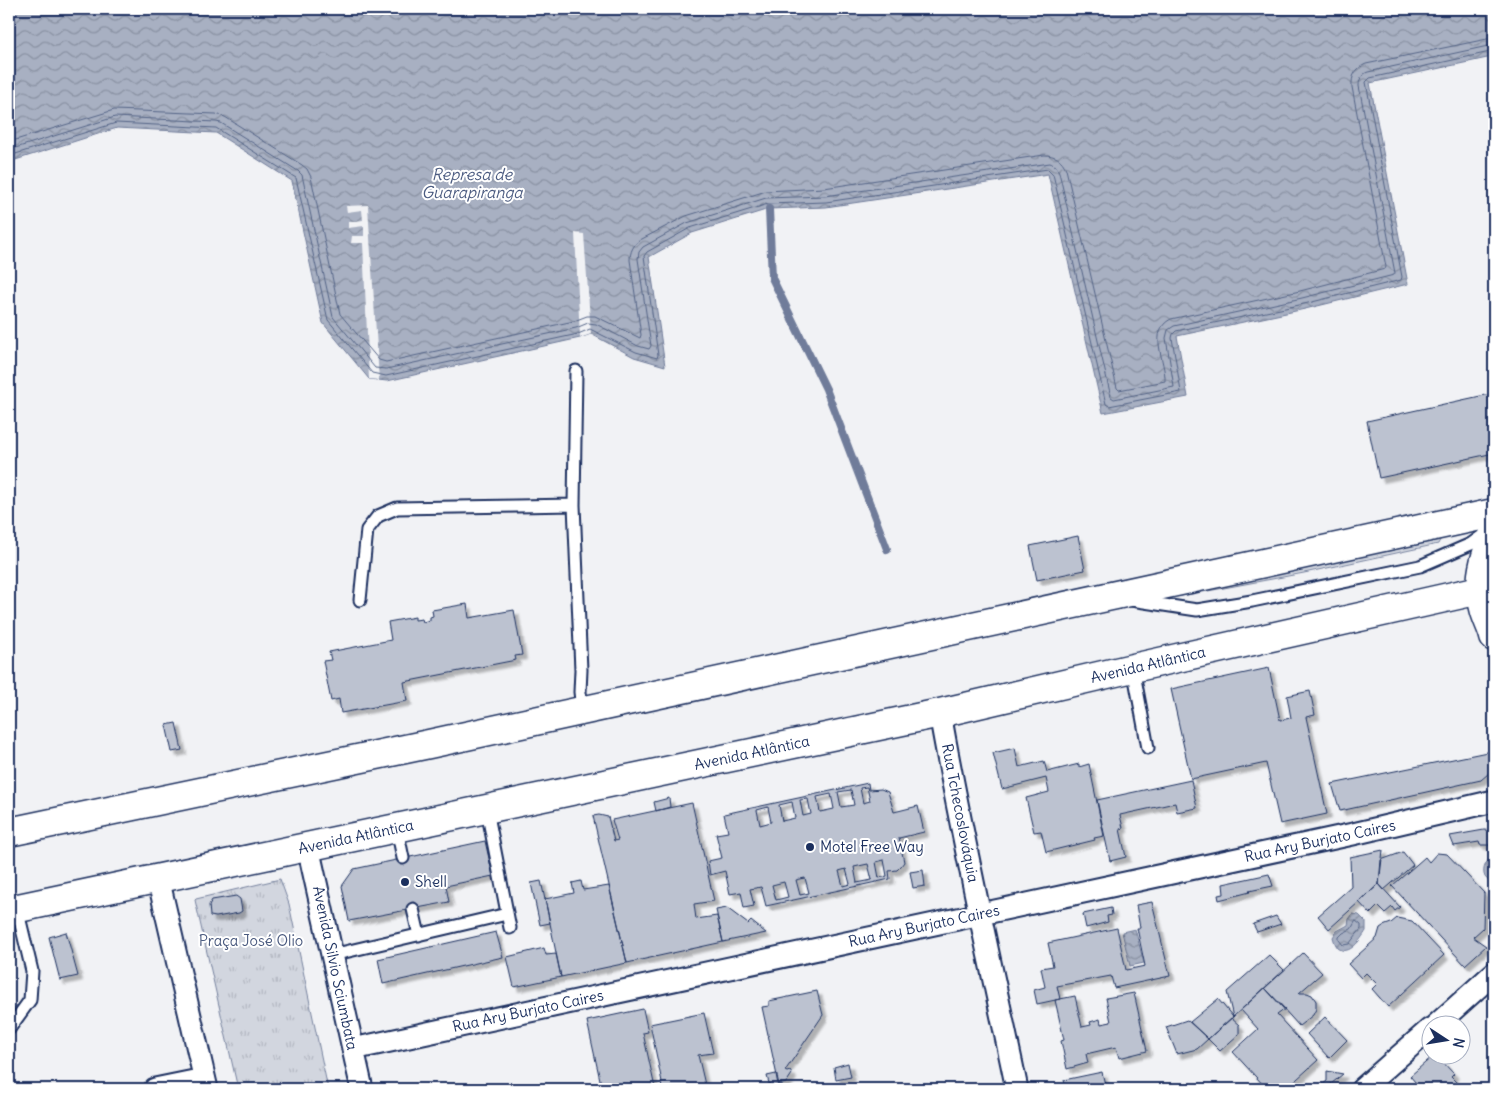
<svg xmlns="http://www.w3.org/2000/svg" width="1503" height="1098" font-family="Delius,sans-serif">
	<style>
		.grass { fill: #d2d6df; stroke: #76829e }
		.park { fill: url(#park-tufts); stroke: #76829e }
		.water { fill: url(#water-waves); stroke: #707c9a }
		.pier { fill: #f1f2f5 }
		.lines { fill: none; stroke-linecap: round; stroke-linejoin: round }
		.shore { stroke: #536386; stroke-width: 1 }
		.stream { stroke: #707c9a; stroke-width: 8 }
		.building { fill: #bcc2d0; stroke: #1b2f5e; fill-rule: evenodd; filter: url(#shadow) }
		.lane-casing { stroke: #1b2f5e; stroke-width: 15 }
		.street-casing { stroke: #1b2f5e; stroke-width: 25 }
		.secondary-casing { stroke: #1b2f5e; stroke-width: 31 }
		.primary-casing { stroke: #1b2f5e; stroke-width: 31 }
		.lane { stroke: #fff; stroke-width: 11 }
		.street { stroke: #fff; stroke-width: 21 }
		.secondary { stroke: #fff; stroke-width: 28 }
		.primary { stroke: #fff; stroke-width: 28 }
		.poi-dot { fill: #1b2f5e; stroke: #fff; stroke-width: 2 }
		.labels { text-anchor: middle; stroke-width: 4; stroke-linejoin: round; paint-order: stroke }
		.street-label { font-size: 15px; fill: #1b2f5e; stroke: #fff }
		.poi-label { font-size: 15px; fill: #1b2f5e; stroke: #fff; text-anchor: start }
		.park-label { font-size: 15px; fill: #49597e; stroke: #fff }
		.water-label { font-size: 16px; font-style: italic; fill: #4c5c81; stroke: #fff }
	</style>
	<defs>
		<pattern id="park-tufts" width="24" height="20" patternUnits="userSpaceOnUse" patternTransform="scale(1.25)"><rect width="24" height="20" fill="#d2d6df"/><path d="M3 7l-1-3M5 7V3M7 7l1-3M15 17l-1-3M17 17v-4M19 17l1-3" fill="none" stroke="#b4b8c2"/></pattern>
		<pattern id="water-waves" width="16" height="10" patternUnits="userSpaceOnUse" patternTransform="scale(1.25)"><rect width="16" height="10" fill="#a8b0c2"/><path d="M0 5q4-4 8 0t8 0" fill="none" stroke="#8890a1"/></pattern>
		<filter id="shadow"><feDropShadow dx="4.5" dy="4.5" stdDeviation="1" flood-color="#0004"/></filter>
	</defs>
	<rect width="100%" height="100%" fill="#f1f2f5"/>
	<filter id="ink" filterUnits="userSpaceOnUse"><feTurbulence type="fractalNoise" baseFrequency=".02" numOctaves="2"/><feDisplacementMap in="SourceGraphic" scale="10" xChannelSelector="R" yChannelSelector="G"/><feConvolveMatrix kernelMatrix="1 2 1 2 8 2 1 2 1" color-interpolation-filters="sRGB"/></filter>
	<g filter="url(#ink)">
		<path class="grass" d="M1438 536 1440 540 1438 544 1304 573 1181 596 1177 595Z"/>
		<path class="park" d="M280 879 289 904 328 1089H238L195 900 196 899Z"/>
		<path class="water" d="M9 9H1494V65L1492 57 1370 83 1408 284 1305 309 1177 336 1188 397 1103 413 1048 174 826 207 769 209 692 233 649 257 665 366 634 357 591 334 580 338 387 381 369 379 323 323 292 181 216 133 117 128 9 162Z
			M1494 856V885C1491 883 1487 880 1485 877 1481 869 1487 859 1494 856Z
			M1353 914 1359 915 1366 922V931C1361 939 1349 957 1338 948 1335 944 1334 941 1333 937L1337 931 1348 925 1349 919Z
			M1135 929 1144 963 1130 966 1122 932Z"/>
		<path class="pier" d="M369 205 368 206 379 380 369 379 363 243H351L352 236H364V226L348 228V222L363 220 362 210 347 212 346 206Z
			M575 233 584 234 591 334 580 338Z"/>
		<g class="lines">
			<path class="shore" d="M9 142 114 110 216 114 225 117 302 165 307 169 311 177 340 314 379 360 386 362 574 321 587 316H595L640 338 641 335 630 260C630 252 633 245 640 240L686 216 766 191 824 188 1044 155C1055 155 1062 159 1066 169L1117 388 1119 390 1165 381C1166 361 1147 331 1171 319L1300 291 1385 269 1386 267 1352 87C1351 76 1356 68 1366 64L1487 39 1494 38
				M9 150 115 117 216 122 221 123 298 171 302 175 333 317 375 368 386 369 576 328 588 323 596 324 638 346 649 349 651 346 638 259 639 252 643 247 687 223 766 198 825 196 1050 163 1056 166 1059 172 1111 397 1114 399 1174 387 1166 338 1168 330 1174 326 1302 298 1394 275 1395 273 1359 86C1359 79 1362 74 1368 72L1488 46H1494
				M9 156 116 123 216 128 296 178 328 320 372 373 386 376 578 334 590 329 636 352 657 358 658 355 644 256 647 252 690 228 768 204 826 202 1048 169 1053 174 1106 404 1109 406 1181 392 1172 338 1173 334 1176 331 1304 304 1401 280 1402 277 1366 82 1370 78 1490 52 1494 53
				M1356 921 1361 925V929L1349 944 1343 945 1339 940V937L1343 933 1351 929Z"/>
			<path class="stream" d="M769 209 772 278 826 389 887 549"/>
		</g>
		<path class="building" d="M1494 393V453L1379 478 1367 421Z
			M1078 536 1085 570 1037 580 1030 546Z
			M467 604 469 618 514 610 522 655 515 656 516 660 404 682 407 701 341 713 339 699 331 701 323 661 331 660 329 652 391 640 388 622 415 617V620L422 619 423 622 430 620V617L433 616 432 610Z
			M1269 668 1280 720 1291 718 1287 696 1310 691 1315 715 1306 717 1327 814 1280 824 1266 763 1191 779 1171 689Z
			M176 723 182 750 172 752 166 725Z
			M1015 748 1019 767 1044 761 1047 772 1079 764V767L1089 764 1104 836 1094 838 1095 840 1046 852 1041 831 1034 832 1026 798 1049 792 1046 778 1002 789 993 753Z
			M1492 751 1493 766 1488 774 1481 780 1340 811 1332 784Z
			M1191 780 1197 808 1177 812 1175 803 1120 815 1123 828 1120 829 1126 857 1110 861 1097 800Z
			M868 783 869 790 881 789 888 792 894 812 918 806 924 832 899 838 904 862 901 866 897 870 889 871 890 879 766 906 761 887 750 889 754 906 744 908 741 892 730 894 725 871 710 875 708 861 722 858 716 834 728 832 724 814ZM867 787 870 801 863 803 860 788ZM851 790 854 805 841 807 838 792ZM831 794 834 809 820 812 817 797ZM808 799 811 814 803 816 800 800ZM792 802 795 818 782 821 779 805ZM768 807 771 822 760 825 757 810ZM884 860 887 876 879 878 876 862ZM868 864 872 880 857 883 854 867ZM846 869 850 884 843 886 839 871ZM805 878 809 893 800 895 796 880ZM784 882 788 897 776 900 772 885Z
			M669 798 670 807 656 811 654 802Z
			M692 803 714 901 694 904 696 919 717 916 723 942 627 963 593 816 599 815 608 817 614 841 618 840 612 820Z
			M1484 830 1494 831V845H1480L1479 842 1454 846 1450 836Z
			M485 841 493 876 446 886 449 902 349 921 342 886 354 869Z
			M1383 850 1379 884 1329 929 1318 916 1351 887 1350 857Z
			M1403 852 1413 865 1384 890 1379 884 1381 860Z
			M1437 853 1447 854 1484 893 1483 928 1473 937 1486 946 1465 965 1392 886 1425 857 1429 862Z
			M923 870 925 886 913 888 910 872Z
			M1269 874 1273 886 1249 891 1250 892 1219 900 1218 895 1224 894 1223 884Z
			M541 881 550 923 540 925 531 883Z
			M581 881 583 890 609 886 627 963 561 977 545 899 574 893 572 883Z
			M1379 884 1400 907 1395 911 1392 907 1385 913 1378 906 1370 914 1359 902Z
			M236 896 240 899 242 911 239 913 216 917 210 916 209 905 212 900Z
			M1152 902 1170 976 1114 988 1111 976 1057 986 1060 999 1037 1004 1034 990 1045 987 1041 968 1053 966 1048 943 1117 928 1126 970 1145 966 1137 928H1140L1136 905Z
			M727 908 748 924 751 921 766 933 723 942 716 910Z
			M1111 908 1112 915 1107 916 1108 922 1086 928 1083 914Z
			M1276 916 1281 924 1257 932 1253 924Z
			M1397 918 1412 921 1444 955 1388 1007 1372 989 1377 984 1366 973 1361 978 1348 964 1377 938 1380 928 1383 926 1391 923Z
			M66 932 78 976 60 980 49 937Z
			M496 932 503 957 383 984 378 959Z
			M544 948 546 955 556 954 561 977 514 987 507 957Z
			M1303 953 1322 973 1299 993H1307L1312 995 1316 1001V1009L1313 1015 1299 1026 1265 988Z
			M1269 955 1284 970 1233 1017 1227 992Z
			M1265 988 1285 1009 1277 1015 1318 1060 1286 1089H1267L1233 1052 1258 1029 1241 1010Z
			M817 991 823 1015 785 1071 787 1072 790 1071 792 1074 786 1083 779 1085 762 1007 769 1006V1001Z
			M1134 993 1147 1051 1119 1058 1116 1047 1086 1054 1088 1063 1067 1069 1061 1041 1064 1040 1055 1000 1075 996 1082 1027 1091 1025 1090 1022 1100 1019 1101 1024 1111 1022 1106 998Z
			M1218 999 1233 1017 1208 1039 1190 1022Z
			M643 1009 648 1032 643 1033 655 1088 619 1089 618 1087 613 1089H602L587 1021Z
			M704 1013 713 1053 698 1055 706 1089H662L661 1082H662L650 1024Z
			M1325 1017 1347 1040 1329 1058 1307 1034Z
			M1231 1018 1239 1025V1034L1220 1051 1208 1039Z
			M1187 1020 1208 1039 1197 1049 1177 1054 1166 1027Z
			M1433 1056H1437L1454 1074 1451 1077 1463 1089H1421L1410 1076Z
			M848 1063 851 1077 836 1080 834 1067Z
			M1327 1071 1343 1074 1325 1089H1310V1084L1322 1085 1327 1081Z
			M1102 1072 1106 1089H1066L1064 1080Z
			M776 1074 778 1085 770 1087 767 1076Z
			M598 1085 599 1089H592L591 1086Z"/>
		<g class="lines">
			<g class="lane-casing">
				<path id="lane" d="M576 371 574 505 581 670 580 692 582 710
					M360 600 367 530 378 516 397 508 574 505
					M1131 600 1197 610 1252 601 1420 566 1471 544 1482 536 1487 529
					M1133 668 1148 748
					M487 810 510 928
					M397 829 403 858
					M413 909 419 935
					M332 955 507 914
					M9 1029 30 1000 32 971 17 908"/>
			</g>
			<g class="street-casing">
				<path id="street" d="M940 713C962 839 991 964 1017 1089
					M308 847 362 1089
					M158 878 207 1089
					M1435 1026 1494 973
					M353 1049 1353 834 1494 801
					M155 1089 204 1079
					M1362 1089 1430 1029"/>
			</g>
			<g class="secondary-casing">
				<path id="secondary" d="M1494 535C1484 557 1477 583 1484 608 1486 618 1492 627 1494 637"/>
			</g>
			<g class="primary-casing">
				<path id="primary" d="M9 832 429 744 1494 513
					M9 910 940 713 1133 668 1480 590 1494 589"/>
			</g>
			<use href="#lane" class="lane"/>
			<use href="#street" class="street"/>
			<use href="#secondary" class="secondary"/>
			<use href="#primary" class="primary"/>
		</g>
	</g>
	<g class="poi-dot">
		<circle cx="810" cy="847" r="5"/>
		<circle cx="405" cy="882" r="5"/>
	</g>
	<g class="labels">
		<g class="street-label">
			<text transform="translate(1148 665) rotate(-13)" y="5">Avenida Atlântica</text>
			<text transform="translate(752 753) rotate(-12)" y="5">Avenida Atlântica</text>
			<text transform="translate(960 813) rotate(79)" y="5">Rua Tchecoslováquia</text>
			<text transform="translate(356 837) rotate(-12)" y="5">Avenida Atlântica</text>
			<text transform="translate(1320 841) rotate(-12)" y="5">Rua Ary Burjato Caires</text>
			<text transform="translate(924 926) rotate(-12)" y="5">Rua Ary Burjato Caires</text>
			<text transform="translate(335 968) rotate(78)" y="5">Avenida Silvio Sciumbata</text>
			<text transform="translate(528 1011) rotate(-12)" y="5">Rua Ary Burjato Caires</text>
		</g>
		<g class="poi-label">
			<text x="820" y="852">Motel Free Way</text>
			<text x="415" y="887">Shell</text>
		</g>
		<g class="park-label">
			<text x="251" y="946">Praça José Olio</text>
		</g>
		<g class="water-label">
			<text x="472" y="180">Represa de<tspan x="472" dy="18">Guarapiranga</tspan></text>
		</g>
	</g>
	<rect width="1503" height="1098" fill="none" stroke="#fff" stroke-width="30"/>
	<rect x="15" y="15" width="1473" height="1068" fill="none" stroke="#1b2f5e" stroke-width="2" filter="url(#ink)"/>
	<g transform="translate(1446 1040) rotate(102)"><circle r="24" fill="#ffffff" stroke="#a4acbf"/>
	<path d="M0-4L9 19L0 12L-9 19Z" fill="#1b2f5e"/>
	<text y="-8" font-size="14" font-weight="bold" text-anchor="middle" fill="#1b2f5e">N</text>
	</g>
</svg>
